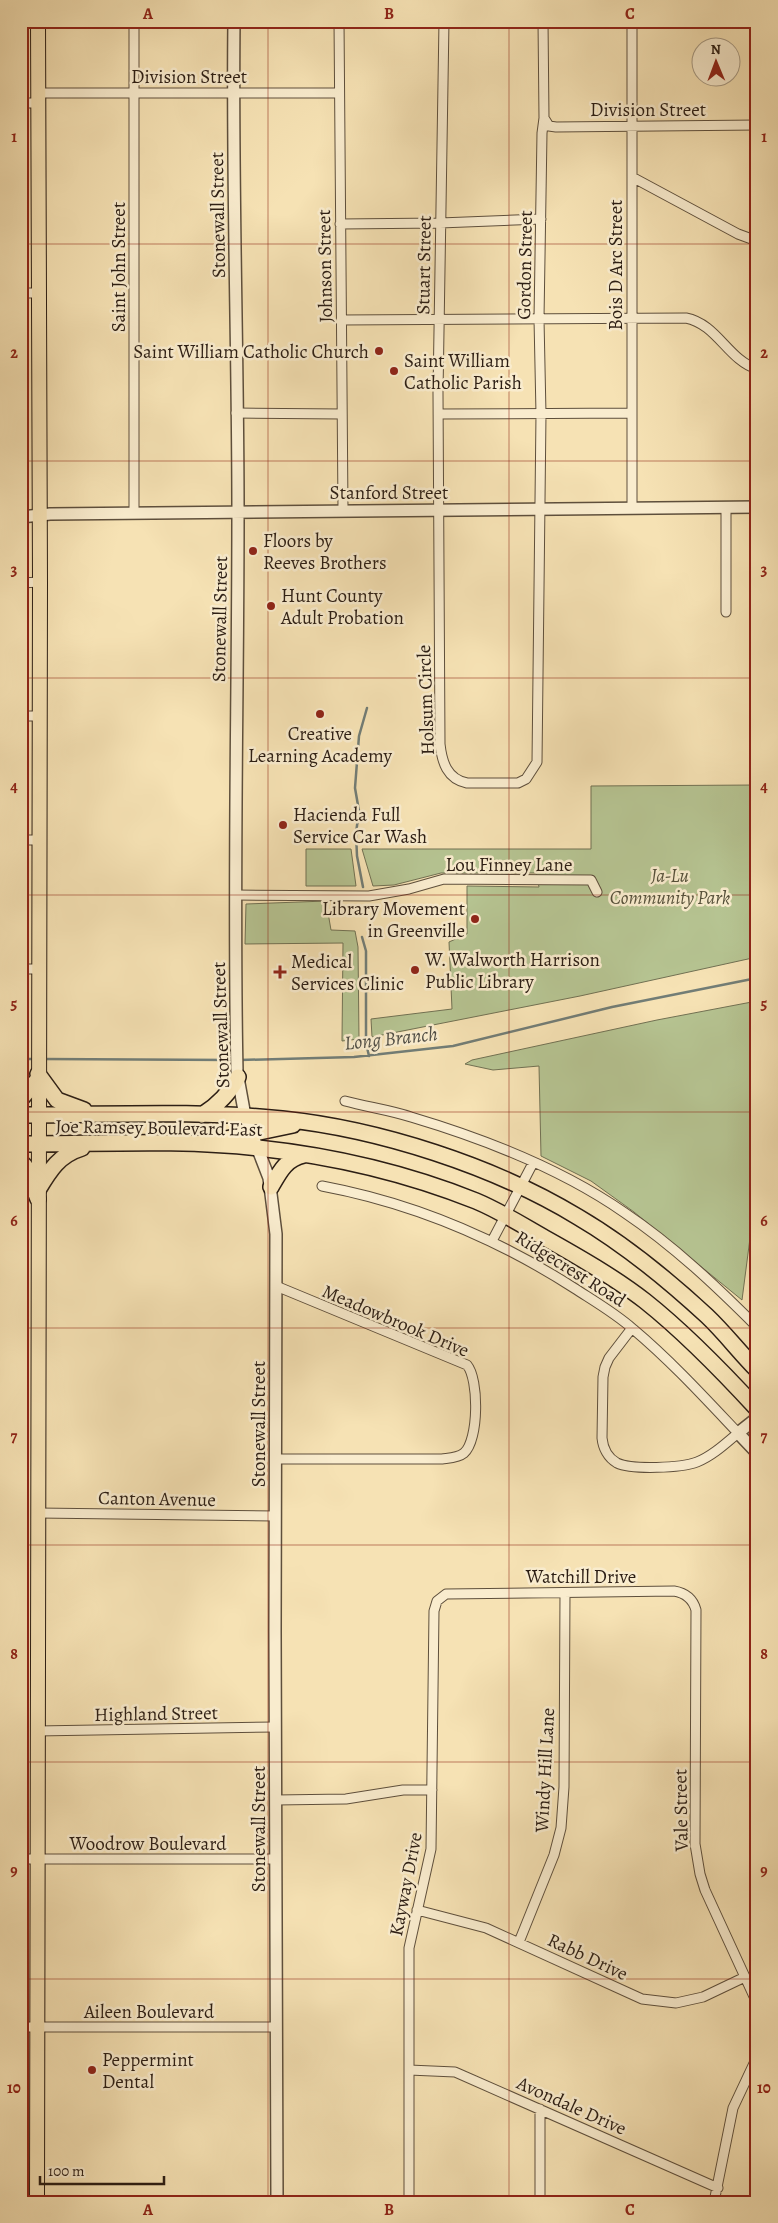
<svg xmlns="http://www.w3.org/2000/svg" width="778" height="2223" font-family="Alegreya,serif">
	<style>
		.green { fill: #b6c492; stroke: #717153 }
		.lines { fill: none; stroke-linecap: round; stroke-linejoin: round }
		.stream { stroke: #727d76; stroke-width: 2.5 }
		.minor-casing { stroke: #5e4f3c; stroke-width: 11 }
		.tertiary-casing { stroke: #5e4f3c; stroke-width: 14 }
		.primary-casing { stroke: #2c1e14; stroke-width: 16 }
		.trunk-casing { stroke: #2c1e14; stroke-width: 18 }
		.minor { stroke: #f9ecce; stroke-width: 9 }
		.tertiary { stroke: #f9ecce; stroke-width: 11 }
		.primary { stroke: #f6e2b4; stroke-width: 14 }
		.trunk { stroke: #f6e2b4; stroke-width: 15 }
		.grid { fill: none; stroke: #8f2418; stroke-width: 1; stroke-opacity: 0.55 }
		.poi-dot { fill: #8f2418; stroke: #f9ecce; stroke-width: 2 }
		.labels { text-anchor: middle; stroke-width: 5; stroke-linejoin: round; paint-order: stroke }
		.street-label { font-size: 19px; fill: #2c1e14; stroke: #f9ecce }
		.poi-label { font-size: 19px; fill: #2c1e14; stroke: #f9ecce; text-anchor: start }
		.park-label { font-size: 19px; font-style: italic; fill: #55503a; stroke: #f9ecce }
		.water-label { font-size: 20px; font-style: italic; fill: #4f4d45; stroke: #f9ecce }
		.neatline { fill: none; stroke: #8f2418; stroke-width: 2 }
		.grid-label { font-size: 16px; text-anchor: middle; font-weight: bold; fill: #8f2418 }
	</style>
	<rect width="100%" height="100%" fill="#f6e2b4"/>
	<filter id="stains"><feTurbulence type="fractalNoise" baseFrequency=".004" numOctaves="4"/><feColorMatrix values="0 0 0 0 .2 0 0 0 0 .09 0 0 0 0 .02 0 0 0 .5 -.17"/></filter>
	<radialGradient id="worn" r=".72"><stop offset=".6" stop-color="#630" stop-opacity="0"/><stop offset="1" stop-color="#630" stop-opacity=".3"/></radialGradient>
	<path class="green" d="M757 785V957L580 996 372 1037 371 1019 452 1009 449 942 467 934V886L539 887 536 873H441L394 885 373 886 362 849H591V786Z
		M306 849H351L356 886H306Z
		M326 901 331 930 355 931 358 947 359 1039 342 1041 343 943 245 944 246 904Z
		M757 1001V1184L742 1300 634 1212 591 1181 541 1156 539 1066 493 1070 465 1064 472 1060 657 1020Z"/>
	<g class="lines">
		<path class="stream" d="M363 887 357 856 356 833 359 811 355 788 359 736 367 708
			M362 937 366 951V1043L369 1056
			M21 1059H35
			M43 1059 232 1060
			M240 1060 354 1057 453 1046 612 1007 757 978"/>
		<g class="minor-casing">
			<path id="minor" d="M339 21 343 510
				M444 21 438 393 440 744C442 762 447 779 467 783H518L526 779 537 762 541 414 539 319 542 133 544 118 543 21
				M38 93H339
				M21 103H38
				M544 118 549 126 556 127 757 125
				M632 177 738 234 757 241
				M340 224 440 223 541 219
				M21 293H39
				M341 320 686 318C717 324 728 360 757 369
				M236 413 342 414
				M439 414 631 413
				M632 508V21
				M134 513V21
				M21 583 40 582
				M726 612V508
				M21 716H39
				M21 840H39
				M236 895 369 896 409 889 444 879 591 880 597 892
				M21 969H38
				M345 1101C367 1107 390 1110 411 1117 485 1139 562 1169 625 1213 674 1246 716 1286 757 1327
				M322 1186C413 1203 496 1238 574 1288 594 1301 615 1313 633 1329 671 1361 704 1397 738 1433 725 1444 712 1456 697 1462 681 1468 632 1470 617 1463 608 1458 603 1448 602 1438L603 1377 605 1367 609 1358 632 1328
				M492 1241 533 1163
				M276 1459H442C449 1458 458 1458 464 1453 479 1440 479 1379 467 1365L276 1286
				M38 1513 275 1516
				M37 1731 275 1727
				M276 1800 346 1799 403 1790H432
				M21 1859H276
				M417 1910 486 1928 642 1999 676 2003 703 1997 745 1977
				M519 1942 554 1855 561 1828 564 1787 565 1593
				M21 2027H276
				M409 2070 455 2072 718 2188
				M540 2109V2202
				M409 2202V1948L431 1849 434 1611 437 1601 446 1594 674 1591C686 1593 693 1599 696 1610L695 1844 700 1874 705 1890 757 2003
				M714 2202 733 2108 757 2057"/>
		</g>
		<g class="tertiary-casing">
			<path id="tertiary" d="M234 21C232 185 238 349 238 512 238 699 233 885 237 1072L245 1116 269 1178 276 1234 275 1632 277 2202
				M21 517 50 514 757 507
				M757 1418 738 1433 757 1453"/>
		</g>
		<g class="primary-casing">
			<path id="primary" d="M37 2202 40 582 38 21"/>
		</g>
		<g class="trunk-casing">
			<path id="trunk" d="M38 1074 57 1100 84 1110
				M21 1099 38 1079
				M21 1115C107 1115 197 1110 282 1119 379 1129 494 1166 578 1217 624 1244 668 1280 707 1316 725 1333 740 1353 757 1370
				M202 1115C218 1105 229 1094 238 1077
				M216 1141 293 1125
				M21 1144C100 1144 180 1139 258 1148 333 1156 406 1173 476 1201 500 1211 522 1225 545 1238 579 1257 614 1277 645 1301 684 1332 723 1372 757 1409
				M21 1162 25 1166 38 1199
				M271 1187C280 1171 286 1159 304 1155
				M38 1190C50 1170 59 1155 82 1148"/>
		</g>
		<use href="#minor" class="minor"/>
		<use href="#tertiary" class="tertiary"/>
		<use href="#primary" class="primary"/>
		<use href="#trunk" class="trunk"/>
	</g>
	<path class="grid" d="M268 21V2202M509 21V2202M21 244H757M21 461H757M21 678H757M21 895H757M21 1112H757M21 1328H757M21 1545H757M21 1762H757M21 1979H757"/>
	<g class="poi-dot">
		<circle cx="379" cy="351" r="5"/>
		<circle cx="394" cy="371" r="5"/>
		<circle cx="253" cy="551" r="5"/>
		<circle cx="271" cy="606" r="5"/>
		<circle cx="320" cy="714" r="5"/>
		<circle cx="283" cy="825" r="5"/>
		<circle cx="475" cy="919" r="5"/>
		<circle cx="415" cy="970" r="5"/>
		<path d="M277.5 964.5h5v5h5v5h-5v5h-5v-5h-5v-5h5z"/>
		<circle cx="92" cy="2070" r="5"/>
	</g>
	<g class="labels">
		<g class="street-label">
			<text x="189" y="83">Division Street</text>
			<text x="648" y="116">Division Street</text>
			<text transform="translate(217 215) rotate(-91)" y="7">Stonewall Street</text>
			<text transform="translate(423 265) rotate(-89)" y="7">Stuart Street</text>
			<text transform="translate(524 265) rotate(-89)" y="7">Gordon Street</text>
			<text transform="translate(615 265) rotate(-90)" y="7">Bois D Arc Street</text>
			<text transform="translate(324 266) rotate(-91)" y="7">Johnson Street</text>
			<text transform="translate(118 267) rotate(-90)" y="7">Saint John Street</text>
			<text x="389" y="499">Stanford Street</text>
			<text transform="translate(219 619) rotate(-89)" y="7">Stonewall Street</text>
			<text transform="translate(425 700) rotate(-92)" y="7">Holsum Circle</text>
			<text x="509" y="871">Lou Finney Lane</text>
			<text transform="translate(220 1025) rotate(-92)" y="7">Stonewall Street</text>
			<text transform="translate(159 1127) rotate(1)" y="7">Joe Ramsey Boulevard East</text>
			<text transform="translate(571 1268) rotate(32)" y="7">Ridgecrest Road</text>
			<text transform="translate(396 1320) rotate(23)" y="7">Meadowbrook Drive</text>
			<text transform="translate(258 1424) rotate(-90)" y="7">Stonewall Street</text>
			<text transform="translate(157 1498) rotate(1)" y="7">Canton Avenue</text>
			<text x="581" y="1583">Watchill Drive</text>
			<text transform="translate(156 1713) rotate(-1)" y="7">Highland Street</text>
			<text transform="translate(544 1770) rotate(-87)" y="7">Windy Hill Lane</text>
			<text transform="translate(680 1810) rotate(-91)" y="7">Vale Street</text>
			<text transform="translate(258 1829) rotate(-90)" y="7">Stonewall Street</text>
			<text x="148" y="1850">Woodrow Boulevard</text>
			<text transform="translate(405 1884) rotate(-79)" y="7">Kayway Drive</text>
			<text transform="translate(588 1956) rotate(25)" y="7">Rabb Drive</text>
			<text x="149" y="2018">Aileen Boulevard</text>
			<text transform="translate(572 2105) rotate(24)" y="7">Avondale Drive</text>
		</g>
		<g class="poi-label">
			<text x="369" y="358" text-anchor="end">Saint William Catholic Church</text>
			<text x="404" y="367">Saint William<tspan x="404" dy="22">Catholic Parish</tspan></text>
			<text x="263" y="547">Floors by<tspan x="263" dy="22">Reeves Brothers</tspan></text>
			<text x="281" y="602">Hunt County<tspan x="281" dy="22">Adult Probation</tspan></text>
			<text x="320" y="740" text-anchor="middle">Creative<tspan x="320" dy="22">Learning Academy</tspan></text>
			<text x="293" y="821">Hacienda Full<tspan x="293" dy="22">Service Car Wash</tspan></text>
			<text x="465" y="915" text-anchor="end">Library Movement<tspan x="465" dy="22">in Greenville</tspan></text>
			<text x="425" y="966">W. Walworth Harrison<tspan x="425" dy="22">Public Library</tspan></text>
			<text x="291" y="968">Medical<tspan x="291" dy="22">Services Clinic</tspan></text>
			<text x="102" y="2066">Peppermint<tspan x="102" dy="22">Dental</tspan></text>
		</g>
		<g class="park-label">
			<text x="670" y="882">Ja-Lu<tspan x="670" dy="22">Community Park</tspan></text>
		</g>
		<g class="water-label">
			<text transform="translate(391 1038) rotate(-6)" y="7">Long Branch</text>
		</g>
	</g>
	<rect width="778" height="2223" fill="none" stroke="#f6e2b4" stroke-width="55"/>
	<g transform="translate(716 62) rotate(359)"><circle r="24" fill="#f9ecce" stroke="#a79a84"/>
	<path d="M0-4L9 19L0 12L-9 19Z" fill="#8f2418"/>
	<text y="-8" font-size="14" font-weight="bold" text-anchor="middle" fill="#2c1e14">N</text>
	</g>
	<path d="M40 2176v8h124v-8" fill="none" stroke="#2c1e14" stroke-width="2.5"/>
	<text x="48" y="2176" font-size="15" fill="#2c1e14" stroke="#f9ecce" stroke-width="4" paint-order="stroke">100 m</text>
	<rect x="28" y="28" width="722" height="2168" class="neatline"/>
	<g class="grid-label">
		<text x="148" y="19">A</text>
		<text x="389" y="19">B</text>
		<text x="630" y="19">C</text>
		<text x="14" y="142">1</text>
		<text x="764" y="142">1</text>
		<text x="14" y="358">2</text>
		<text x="764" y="358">2</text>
		<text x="14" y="575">3</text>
		<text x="764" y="575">3</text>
		<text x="14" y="792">4</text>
		<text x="764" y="792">4</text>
		<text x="14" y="1009">5</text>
		<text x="764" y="1009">5</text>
		<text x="14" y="1226">6</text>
		<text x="764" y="1226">6</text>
		<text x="14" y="1442">7</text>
		<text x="764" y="1442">7</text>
		<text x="14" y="1659">8</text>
		<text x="764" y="1659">8</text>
		<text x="14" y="1876">9</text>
		<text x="764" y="1876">9</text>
		<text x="14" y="2093">10</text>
		<text x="764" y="2093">10</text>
		<text x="148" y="2215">A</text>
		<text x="389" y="2215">B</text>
		<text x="630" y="2215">C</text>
	</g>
	<rect width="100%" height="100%" filter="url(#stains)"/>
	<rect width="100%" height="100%" fill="url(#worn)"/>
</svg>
